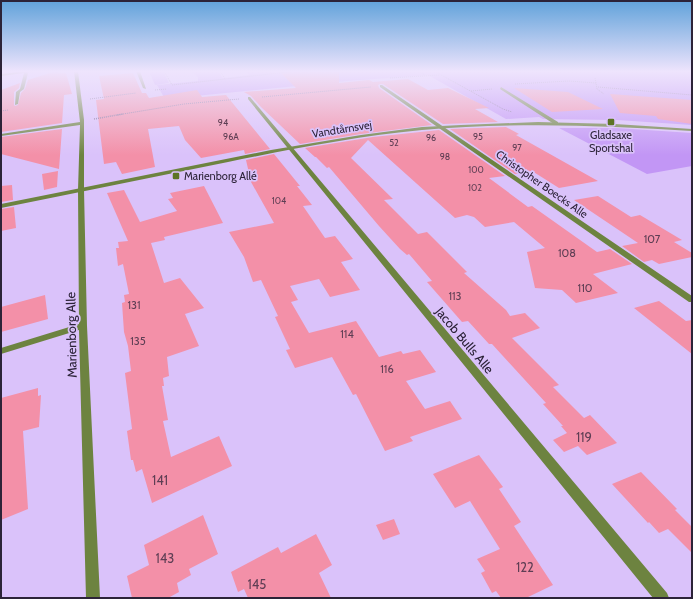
<svg xmlns="http://www.w3.org/2000/svg" width="693" height="599" font-family="Cabin,sans-serif">
	<style>
		.green { fill: #c296f5 }
		.building { fill: #f390a8 }
		.lines { fill: none; stroke-linecap: round; stroke-linejoin: round }
		.path-far1 { stroke: #837299; stroke-width: 1; stroke-dasharray: 1 1; stroke-linecap: butt }
		.path { stroke: #837299; stroke-width: 1.5; stroke-dasharray: 1 1; stroke-linecap: butt }
		.service { fill: #6d8340; fill-rule: evenodd }
		.minor { fill: #6d8340; fill-rule: evenodd }
		.tertiary { fill: #6d8340; fill-rule: evenodd }
		.poi-dot { fill: #5c7425; stroke: #dac2fa; stroke-width: 1.5 }
		.labels { text-anchor: middle; stroke-width: 3.5; stroke-linejoin: round; paint-order: stroke }
		.far-number-label { font-size: 9px; fill: #5e3e54 }
		.far-street-label { font-size: 11px; fill: #2c2338; stroke: #dac2fa }
		.far-poi-label { font-size: 11px; fill: #2c2338; stroke: #dac2fa }
		.number-label { font-size: 11px; fill: #5e3e54 }
		.street-label { font-size: 13px; fill: #2c2338; stroke: #dac2fa }
		.near-number-label { font-size: 13px; fill: #5e3e54 }
	</style>
	<rect width="100%" height="100%" fill="#dac2fa"/>
	<path class="green" d="M149 71H163L169 83 155 85Z
		M191 71H218L223 78 249 75 246 71H273L274 73 292 71H692V125L617 120 543 119 539 117 506 119 428 75 347 81 165 99 157 85 198 81V77Z
		M559 128H617L692 133V166L647 174Z"/>
	<path class="building" d="M279 71H339V83L369 80 373 82 408 79 428 90 448 88 489 108 475 109 498 122 443 124 383 84H380L378 85 379 88 432 125 361 134 300 144 261 107 251 96 244 92 296 88Z
		M53 72 66 73 72 94 64 95 62 123 1 132V90L20 83 19 88 14 92V105L15 106 18 105 21 93 25 89 28 80Z
		M133 73 142 93H146L149 98 197 90 202 97 226 95 270 149 245 154 244 150 201 158 185 140 179 126 148 129 155 167 122 174 116 162 104 164 96 100 104 99 99 76Z
		M514 88 568 92 603 109 552 112Z
		M610 94 692 100V124L658 119 656 116 620 113Z
		M506 127 519 134 516 135 598 181 559 188 532 171 515 174 450 129Z
		M62 129 59 169 1 154V137Z
		M439 130 505 176 489 178 528 207 532 206 597 252 610 249 632 264 593 274 618 293 576 303 562 290 535 288 527 252 545 248 514 222 485 227 474 217 467 215 455 218 368 140 351 158 393 199 384 200 418 234 427 232 467 272 464 273 506 310 510 316 525 313 540 328 512 338 559 385 553 387 584 418 590 415 617 443 587 455 578 446 564 452 553 440 567 433 561 426H563L543 404 546 403 492 344H489L468 321 462 322 427 282 432 281 409 254 407 255 400 249 379 226 329 167 327 168 316 157H315L305 148 373 137Z
		M274 154 300 186H297L312 205 303 206 325 238 335 236 353 259 341 262 360 290 330 297 319 279 290 286 298 300 291 302 309 333 356 321 379 357 401 351 403 354 420 350 436 372 406 381 425 409 450 401 462 419 410 437 413 441 385 451 356 394 353 395 332 357 295 368 286 350 290 349 275 317 278 316 261 280 253 282 244 257 229 232 274 223 251 182 246 160Z
		M58 171 57 187 44 190 42 174Z
		M12 185 13 200 1 202V186Z
		M204 186 223 223 164 237 165 240 151 243 164 283 180 278 204 308 185 314 199 346 167 357 169 376 163 378 164 386H162L168 420 163 421 171 457 219 436 232 466 152 503 142 469 136 472 133 460H131L127 431 132 429 125 373 131 371 128 346 124 332 122 303 125 302 124 295 129 294 123 264 118 266 116 248H119L118 242 128 241 107 193 124 190 140 222 177 211 168 199 173 198 170 193Z
		M598 196 631 217 640 215 682 240 674 242 692 253V257L659 264 652 260 644 262 622 246 638 243 574 200Z
		M14 207 16 228 1 231V209Z
		M45 295 48 319 1 332V307Z
		M659 301 686 321 692 320V354L634 308Z
		M38 388V396L41 395 39 427 23 431 28 509 1 520V398Z
		M479 455 503 487 499 489 521 522 514 526 553 585 526 598H501L496 591 492 593 481 573 485 571 477 559 500 549 470 501 455 508 433 474Z
		M641 472 677 509 675 510 692 527V553L668 529 659 533 649 522 648 523 612 484Z
		M203 515 218 554 189 569 191 575 177 583 179 592 168 598H132L127 576 149 565 144 545Z
		M394 519 400 534 383 540 376 525Z
		M316 534 332 565 319 573 331 598H248L244 589 238 592 231 572 278 547 281 553Z"/>
	<g class="lines">
		<path class="path-far1" d="M164 71 172 85 296 71
			M220 71 225 79
			M418 71 425 75
			M434 71 503 109 512 112
			M390 78 439 75
			M595 78 596 83
			M515 84 569 81 596 83 597 89 604 94
			M598 87 692 95
			M155 90 167 89
			M471 91 492 89
			M262 97 371 87
			M90 99 136 93
			M1 111 8 110
			M117 115 184 104 239 99"/>
		<path class="path" d="M94 119 123 114"/>
		<path class="service" d="M136 71H140L146 89 143 88Z
			M501 87 558 122V123L554 124 500 89Z"/>
		<path class="minor" d="M74 71H78L84 120V190L87 326 100 598H86L79 330 1 354V348L79 324 78 190 80 125 1 136V134L80 122Z
			M26 72 28 73 24 89 20 92 18 104 15 105 16 92 20 89 24 73Z
			M380 85H382L692 296V302H689L380 87Z
			M248 97H250L667 593 669 598H653L248 99Z"/>
		<path class="tertiary" d="M26 71H39L1 76V74Z
			M538 122 615 124 692 129V131C602 125 512 122 422 130 357 136 292 149 228 162 152 177 77 193 1 208V204L271 150 361 135 422 127 461 125Z"/>
	</g>
	<linearGradient id="sky" x2="0" y2="1"><stop stop-color="#60a2da"/><stop offset="0.46" stop-color="#eee4fd"/><stop offset="1" stop-color="#eee4fd" stop-opacity="0"/></linearGradient>
	<rect width="693" height="155" fill="url(#sky)"/>
	<g class="poi-dot">
		<rect x="607" y="118" width="8" height="8" rx="2"/>
		<rect x="172" y="172" width="8" height="8" rx="2"/>
	</g>
	<g class="labels">
		<g class="far-number-label">
			<text x="223" y="126">94</text>
			<text x="231" y="140">96A</text>
			<text x="478" y="140">95</text>
			<text x="431" y="141">96</text>
			<text x="394" y="146">52</text>
			<text x="517" y="151">97</text>
			<text x="445" y="160">98</text>
			<text x="476" y="173">100</text>
			<text x="475" y="191">102</text>
			<text x="279" y="204">104</text>
		</g>
		<g class="far-street-label">
			<text transform="translate(342 129) rotate(-9)" y="4">Vandtårnsvej</text>
			<text transform="translate(542 184) rotate(35)" y="4">Christopher Boecks Alle</text>
		</g>
		<g class="far-poi-label">
			<text x="611" y="139">Gladsaxe<tspan x="611" dy="13">Sportshal</tspan></text>
			<text x="184" y="180" text-anchor="start">Marienborg Allé</text>
		</g>
		<g class="number-label">
			<text x="652" y="243">107</text>
			<text x="567" y="257">108</text>
			<text x="585" y="292">110</text>
			<text x="455" y="300">113</text>
			<text x="134" y="309">131</text>
			<text x="347" y="338">114</text>
			<text x="138" y="345">135</text>
			<text x="387" y="373">116</text>
		</g>
		<g class="street-label">
			<text transform="translate(71 335) rotate(-91)" y="5">Marienborg Alle</text>
			<text transform="translate(465 340) rotate(50)" y="5">Jacob Bulls Alle</text>
		</g>
		<g class="near-number-label">
			<text x="584" y="442">119</text>
			<text x="160" y="485">141</text>
			<text x="165" y="563">143</text>
			<text x="525" y="572">122</text>
			<text x="257" y="589">145</text>
		</g>
	</g>
	<rect width="693" height="599" fill="none" stroke="#2c2338" stroke-width="4"/>
</svg>
